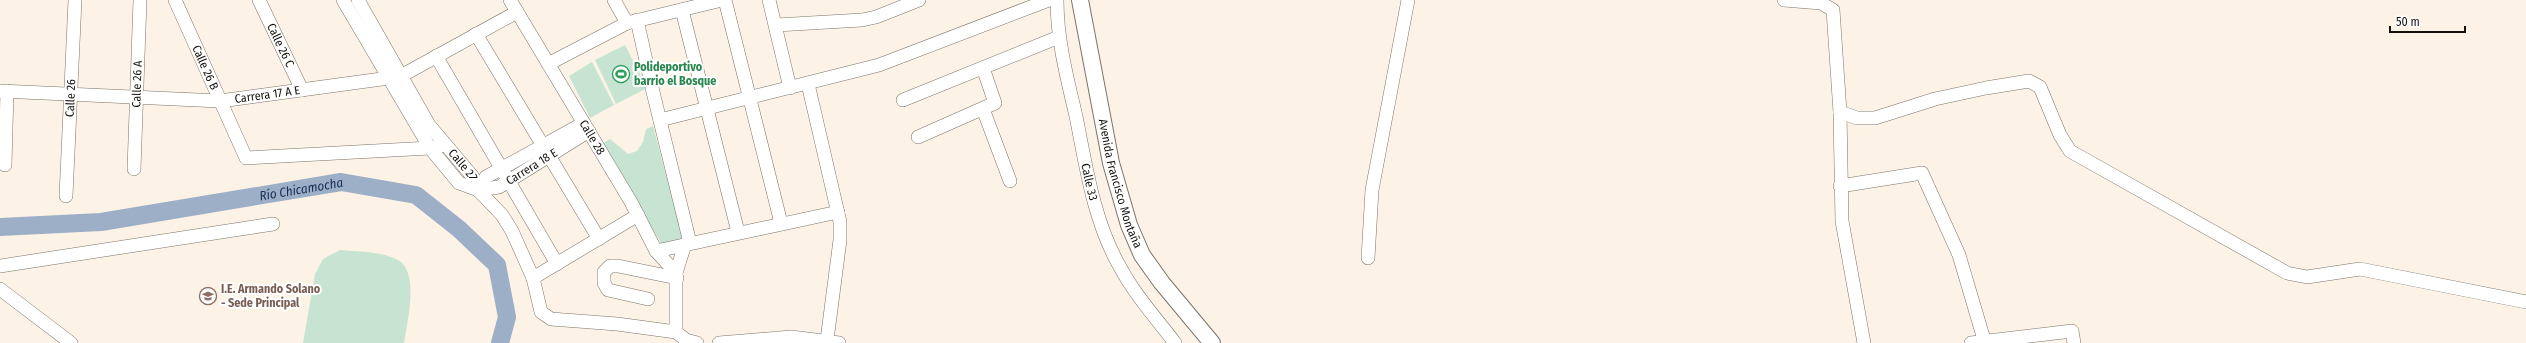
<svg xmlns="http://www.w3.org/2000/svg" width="2526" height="343" font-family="'Fira Sans Condensed',sans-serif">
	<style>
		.green { fill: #c7e4d3 }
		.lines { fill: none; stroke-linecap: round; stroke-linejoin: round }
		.river { stroke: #9daec7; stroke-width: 18 }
		.minor-casing { stroke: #7c7469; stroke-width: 14 }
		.major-casing { stroke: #7c7469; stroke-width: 18 }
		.minor { stroke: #fff; stroke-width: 13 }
		.major { stroke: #fff; stroke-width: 16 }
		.labels { text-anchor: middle; stroke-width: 4; stroke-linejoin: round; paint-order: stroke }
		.street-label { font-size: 12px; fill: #14110d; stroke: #fff }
		.leisure-label { font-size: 12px; font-weight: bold; fill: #27864d; stroke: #fff; text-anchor: start }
		.education-label { font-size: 12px; font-weight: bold; fill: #785e54; stroke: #fff; text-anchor: start }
		.water-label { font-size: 13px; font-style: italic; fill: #172e52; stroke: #fff }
	</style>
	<rect width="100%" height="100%" fill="#fcf2e5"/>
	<path class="green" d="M625 45 647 88 616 104 595 60Z
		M592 62 614 105 590 118 569 76Z
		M653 126 683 239 670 244 661 243 602 144 610 139 628 154 637 151 643 142 646 129Z
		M340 250C358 252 381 251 398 260 420 272 407 323 404 343H303L315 274 323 259Z"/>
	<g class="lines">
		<path class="river" id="s1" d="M0 227 101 222 341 182 416 195 459 229 497 265 507 317 500 343"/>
		<g class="minor-casing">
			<g id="minor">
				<path id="s2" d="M175 0 246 158 430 148 444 145"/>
				<path id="s3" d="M259 0 302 90"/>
				<path id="s4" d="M343 0 430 148 459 183 478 190 499 187 589 131"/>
				<path id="s5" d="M358 0 429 125 473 177 478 190 502 215 512 231 533 278 541 312 551 319 617 324 676 332"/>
				<path id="s6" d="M510 0 631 202 656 251 676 273"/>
				<path d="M614 0 627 23"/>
				<path d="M725 0 781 223"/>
				<path d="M769 0 790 88"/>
				<path id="s7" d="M1057 0C1057 40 1067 78 1076 116 1086 167 1094 222 1120 267 1135 295 1156 318 1175 343"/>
				<path d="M1784 0 1821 3 1833 10 1840 112 1842 221 1864 343"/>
				<path d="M682 10 738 232"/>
				<path d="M637 20 653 92 690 243"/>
				<path d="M776 25 862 20 876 17 919 0"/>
				<path d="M476 34 599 239"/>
				<path d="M436 56 557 264"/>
				<path d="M548 64 627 23 722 0"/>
				<path d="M808 84 840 222V240L827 340"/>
				<path id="s8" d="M0 91 220 101 389 78 401 76 517 12"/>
				<path d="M903 100 1059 37"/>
				<path d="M983 109 1010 181"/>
				<path d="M1840 112 1857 118H1875L1935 99 1986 88 2029 81 2040 87 2060 135 2070 151 2287 273 2307 277 2360 269 2526 302"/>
				<path d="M660 120 879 65 1049 0"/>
				<path d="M918 137 995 103 983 68"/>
				<path d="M5 165 7 91"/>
				<path id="s9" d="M134 169 140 0"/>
				<path d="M1840 186 1922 173 1959 255 1985 343"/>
				<path d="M478 190 486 177 584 123"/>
				<path id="s10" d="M66 196 75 0"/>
				<path d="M685 244 676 273V332L686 340 697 343"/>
				<path d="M656 251 838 212"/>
				<path d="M1368 258 1372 190 1408 0"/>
				<path d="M0 266 273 224"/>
				<path d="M533 278 638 215"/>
				<path d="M0 289 71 343"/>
				<path d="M648 299 608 290 604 283V272L610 266H618L677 278"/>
				<path d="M719 343 791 337 839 343"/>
				<path d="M1971 343 2072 331 2074 343"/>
			</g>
		</g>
		<g class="major-casing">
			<g id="major">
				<path id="s11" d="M1080 0 1111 163 1129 225 1142 255 1162 283 1212 343"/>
			</g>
		</g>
		<use href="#minor" class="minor"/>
		<use href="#major" class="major"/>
	</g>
	<defs>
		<g id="stadium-ring" transform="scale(0.9)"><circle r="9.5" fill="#fff" stroke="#2e9e5b" stroke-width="1.5"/><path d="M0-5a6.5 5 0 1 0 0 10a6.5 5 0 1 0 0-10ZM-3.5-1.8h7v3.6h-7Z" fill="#2e9e5b"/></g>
		<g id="school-ring" transform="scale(0.9)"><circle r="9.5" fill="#fff" stroke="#8d6e63" stroke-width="1.5"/><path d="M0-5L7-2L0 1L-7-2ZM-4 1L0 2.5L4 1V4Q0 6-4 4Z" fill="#8d6e63"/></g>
	</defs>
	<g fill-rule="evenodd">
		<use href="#stadium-ring" x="621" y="74"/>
		<use href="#school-ring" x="208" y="296"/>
	</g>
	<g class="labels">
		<g class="street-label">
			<text dy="4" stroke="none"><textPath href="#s3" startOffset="50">Calle 26 C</textPath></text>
			<text dy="4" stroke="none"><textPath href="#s2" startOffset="74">Calle 26 B</textPath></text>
			<text dy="4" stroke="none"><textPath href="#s9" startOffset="85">Calle 26 A</textPath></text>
			<text dy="4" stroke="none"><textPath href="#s8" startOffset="268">Carrera 17 A E</textPath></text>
			<text dy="4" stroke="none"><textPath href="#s10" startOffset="98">Calle 26</textPath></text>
			<text dy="4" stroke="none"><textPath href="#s6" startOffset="160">Calle 28</textPath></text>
			<text dy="4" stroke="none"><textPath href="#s5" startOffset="196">Calle 27</textPath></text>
			<text dy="4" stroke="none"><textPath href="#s4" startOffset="297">Carrera 18 E</textPath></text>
			<text dy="4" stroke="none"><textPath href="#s7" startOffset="185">Calle 33</textPath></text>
			<text dy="4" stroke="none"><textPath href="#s11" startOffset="188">Avenida Francisco Montaña</textPath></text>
		</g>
		<g class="leisure-label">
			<text x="634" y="71">Polideportivo<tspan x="634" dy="14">barrio el Bosque</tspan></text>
		</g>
		<g class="education-label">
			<text x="221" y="293">I.E. Armando Solano<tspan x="221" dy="14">- Sede Principal</tspan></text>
		</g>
		<g class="water-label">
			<text dy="5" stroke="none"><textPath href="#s1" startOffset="304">Río Chicamocha</textPath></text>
		</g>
	</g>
	<path d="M2390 26v6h75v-6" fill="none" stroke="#14110d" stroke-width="2"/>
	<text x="2396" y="26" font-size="12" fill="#14110d" stroke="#ffffff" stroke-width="3" paint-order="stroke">50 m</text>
</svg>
